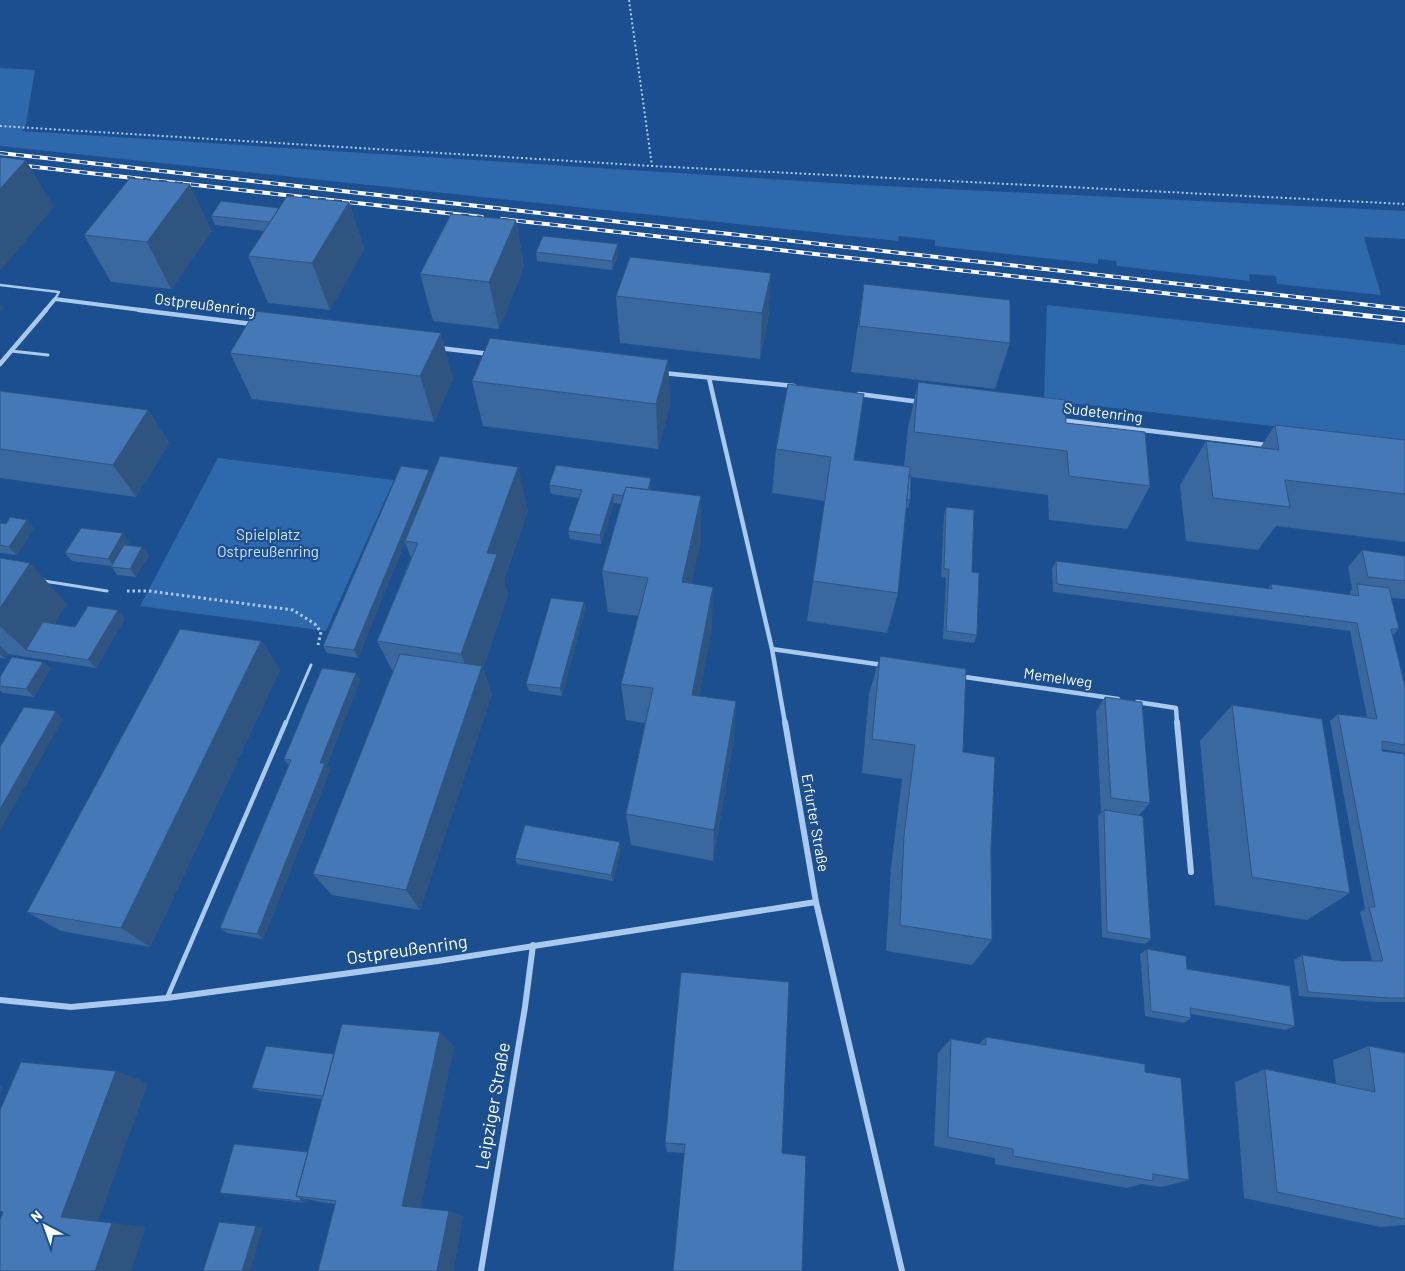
<svg xmlns="http://www.w3.org/2000/svg" width="1405" height="1271" font-family="Barlow,sans-serif">
	<style>
		.green { fill: #2e69ad }
		.lines { fill: none; stroke-linecap: round; stroke-linejoin: round }
		.path-far1 { stroke: #a9c9ee; stroke-width: 2; stroke-dasharray: 2 2.5; stroke-linecap: butt }
		.path { stroke: #a9c9ee; stroke-width: 3; stroke-dasharray: 2.5 3; stroke-linecap: butt }
		.lane-far2 { stroke: #a9c9ee; stroke-width: 2.5 }
		.lane-far1 { stroke: #a9c9ee; stroke-width: 3 }
		.lane { stroke: #a9c9ee; stroke-width: 4.5 }
		.street-far2 { stroke: #a9c9ee; stroke-width: 4 }
		.street-far1 { stroke: #a9c9ee; stroke-width: 4.5 }
		.street { stroke: #a9c9ee; stroke-width: 6 }
		.rail-far1-casing { stroke: #fff; stroke-width: 4 }
		.rail-casing { stroke: #fff; stroke-width: 5 }
		.rail-far1 { stroke: #1b4f8f; stroke-width: 2.5; stroke-dasharray: 8; stroke-linecap: butt }
		.rail { stroke: #1b4f8f; stroke-width: 3; stroke-dasharray: 10; stroke-linecap: butt }
		.wall { fill: #3a679d }
		.shaded-wall { fill: #305480 }
		.building { fill: #4478b7; stroke: #305480 }
		.labels { text-anchor: middle; stroke-width: 4.5; stroke-linejoin: round; paint-order: stroke }
		.street-label { font-size: 15px; fill: #fff; stroke: #1b4f8f }
		.park-label { font-size: 15px; fill: #cfe3fa; stroke: #1b4f8f }
		.near-street-label { font-size: 18px; fill: #fff; stroke: #1b4f8f }
	</style>
	<rect width="100%" height="100%" fill="#1b4f8f"/>
	<path class="green" d="M0 68 35 70 26 124 22 131 864 185 1405 211V239L1364 237 1381 295 1277 284 1276 276 1249 274 1250 281 1117 266 1116 261 1098 259V264L935 246V240L899 236 898 241 0 146Z
		M1047 305 1405 345V441L1044 400Z
		M218 458 394 480 326 631 140 606Z"/>
	<g class="lines">
		<path class="path-far1" d="M629 0 652 166
			M0 126 652 166 1405 204"/>
		<path class="path" d="M127 591H149L293 610 315 624 321 632 318 645"/>
		<path class="lane-far2" d="M0 285 59 292 55 299"/>
		<path class="lane-far1" d="M11 351 48 355
			M44 581 107 591
			M286 723 311 665"/>
		<path class="lane" d="M167 998 286 722"/>
		<path class="street-far2" d="M45 311 55 299 149 311"/>
		<path class="street-far1" d="M139 310 252 324
			M439 348 490 354
			M0 364 46 310
			M663 373 794 386
			M709 378 772 649 785 723
			M859 394 920 402
			M1060 420 1267 445
			M772 649 883 665
			M958 676 1118 699
			M1137 702 1176 708 1177 723"/>
		<path class="street" d="M785 722 816 902 902 1271
			M1177 722 1191 872
			M0 1000 71 1007 167 998 438 961 816 902
			M481 1271 525 1007 533 945"/>
		<g class="rail-far1-casing">
			<path id="rail-far1" d="M0 153 1405 309
				M0 163 482 217
				M502 219 1324 311"/>
		</g>
		<g class="rail-casing">
			<path id="rail" d="M1313 310 1405 320"/>
		</g>
		<use href="#rail-far1" class="rail-far1"/>
		<use href="#rail" class="rail"/>
	</g>
	<path class="wall" d="M349 202 364 249 330 310 268 303 248 256 264 231 215 225 211 216 279 208Z
		M516 220 524 267 499 329 433 321 420 274Z
		M212 231 171 289 111 282 84 235Z
		M536 252 618 254 612 270 537 261Z
		M771 273 768 320 760 359 620 343 616 296Z
		M864 284 1010 343 995 389 851 372Z
		M230 353 453 379 434 422 252 399Z
		M668 360 670 405 658 449 483 426 472 381Z
		M918 382 1066 423 1150 486 1127 529 1049 520 1048 495 911 477 910 500 908 508H906L898 593 887 633 807 621 825 501 772 493 776 449 904 466 908 428Z
		M0 391 148 410 169 443 136 497 0 478Z
		M1275 425 1405 494V542L1276 526 1258 550 1186 541 1180 485 1206 441 1260 448Z
		M429 470 431 478 528 510 504 580 508 595 483 668 492 694 420 910 332 895 313 874 393 672 377 641 411 558 405 542 358 658 327 653 323 646Z
		M651 478V487L650 490 701 539 691 584 712 627 699 696 736 701 734 737 713 861 631 845 626 814 645 723 626 720 621 684 638 616 608 612 602 571 621 504 614 503 601 544 570 539 568 531 579 498 551 494 549 485Z
		M946 507 972 572 977 635 974 643 943 639 946 578 941 577 944 515Z
		M0 523 34 528 17 555 0 553Z
		M129 542 127 545 149 555 136 577 117 575 111 566 72 561 65 553Z
		M1362 550 1405 556V599L1391 598 1399 629 1393 635 1405 686V753L1382 749V751L1405 754V1002H1379L1299 996 1294 960 1302 955 1343 961H1372L1360 912 1365 909 1330 721 1338 714 1367 717 1350 631 1053 592 1052 569 1056 561 1268 589 1271 584 1350 595V592L1352 589 1348 567Z
		M0 558 67 604 54 624 75 627 125 618 96 668 8 654 5 659 0 658Z
		M584 602 585 610 562 696 529 691 526 684Z
		M261 641 280 670 150 947 61 931 27 912Z
		M880 656 963 752 991 850 992 940 972 965 886 951 891 867 902 779 862 773 869 694Z
		M43 662 50 669 34 697 3 693 0 690V677Z
		M356 673 360 680 327 765 330 770 263 939 227 933 220 928 289 766 284 759Z
		M1105 697 1150 803 1139 815 1151 939 1145 944 1102 937 1098 816 1103 811H1101L1096 712Z
		M1232 705 1350 893 1307 920 1215 905 1200 741Z
		M621 848 613 881 517 864 515 858Z
		M1147 949 1187 969 1295 1026 1286 1030 1191 1014V1018L1184 1023 1145 1016 1140 954Z
		M986 1037 1145 1072 1189 1180 1161 1187 1142 1184 1127 1188 995 1164V1158L934 1146 938 1053 951 1039 979 1044Z
		M454 1046 420 1208 463 1216 453 1271H318L335 1204 320 1202 307 1199 306 1203 228 1194 220 1193 308 1152 322 1099 259 1091 252 1088 334 1054Z
		M1369 1046 1405 1053V1225L1380 1227 1244 1198 1235 1082 1265 1069 1336 1084 1333 1060Z
		M665 1143 782 1153H684L667 1152Z"/>
	<path class="shaded-wall" d="M26 160 54 207 1 270 0 269V189Z
		M190 184 212 231 171 289 147 242Z
		M349 202 364 249 330 310 312 263Z
		M516 220 524 267 499 329 489 282Z
		M618 244V254L612 270V261Z
		M771 273 768 320 760 359 762 313Z
		M0 303 4 308 0 313Z
		M441 333 453 379 434 422 420 376Z
		M668 360 670 405 658 449 656 404Z
		M148 410 169 443 136 497 113 465Z
		M518 467 528 510 504 580 508 595 483 668 492 694 420 910 406 890 474 689 461 654 487 553Z
		M429 470 432 478 405 541V542L358 658 354 650Z
		M651 478V487L646 507 645 498Z
		M613 494 614 503 601 544 600 535Z
		M701 496V539L683 623 682 582Z
		M27 520 34 528 17 555 9 547Z
		M123 533 129 542 115 567 108 559Z
		M142 547 149 555 136 577 130 569Z
		M30 563 67 604 37 652 26 650 0 626V608Z
		M713 587 712 627 693 731 692 695Z
		M584 602 585 610 562 696 560 688Z
		M118 610 125 618 96 668 88 660Z
		M261 641 280 670 150 947 121 928Z
		M0 646 8 654 5 659 0 654Z
		M43 662 50 669 34 697 26 689Z
		M356 673 360 680 327 765 330 770 263 939 257 934 320 763Z
		M736 701 734 737 713 861 714 830Z
		M56 711 63 719 0 831V809Z
		M620 842 621 848 613 881 611 875Z
		M440 1032 454 1046 420 1212 402 1206Z
		M116 1071 148 1083 98 1222 61 1217Z
		M0 1086 3 1087 0 1094Z
		M301 1198 307 1199 306 1203 300 1201Z
		M449 1211 463 1216 453 1271H437Z
		M112 1223 146 1227 131 1271H95Z
		M256 1226 263 1228 250 1271H242Z"/>
	<path class="building" d="M0 157 26 160 0 189Z
		M130 178 190 184 147 242 84 235Z
		M287 196 349 202 312 263 248 256Z
		M221 201 279 208 270 222 211 216Z
		M451 214 516 220 489 282 420 274Z
		M543 236 618 244 612 261 536 252Z
		M630 257 771 273 762 313 616 296Z
		M864 284 1010 300V343L859 326Z
		M255 311 441 333 420 376 230 353Z
		M490 338 668 360 656 404 472 381Z
		M918 382 1065 400 1066 423 1145 432 1150 486 1069 476 1067 451 914 432Z
		M788 384 864 394 854 460 910 467 898 593 813 581 831 457 776 449Z
		M0 391 148 410 113 465 0 449Z
		M1275 425 1405 440V494L1285 480 1290 507 1213 498 1206 441 1279 450Z
		M440 456 518 467 487 553 497 554 461 654 377 641 418 543 405 541Z
		M556 465 651 478 648 490 626 487 623 496 613 494 600 535 568 531 582 490 549 485Z
		M401 466 429 470 354 650 323 646Z
		M909 475H911L910 500H907Z
		M626 487 701 496 682 582 713 587 692 695 736 701 714 830 626 814 653 688 621 684 648 578 602 571Z
		M946 507 974 510 972 572 979 573 977 635 946 631 949 569H944Z
		M10 517 27 520 9 547 0 545V523L6 524Z
		M81 528 123 533 108 559 65 553Z
		M124 545 142 547 130 569 111 567Z
		M1362 550 1405 556V581L1368 577Z
		M0 558 30 563 0 608Z
		M1056 561 1272 589 1271 584 1359 596 1357 584 1389 588 1399 629H1391L1405 686V745L1382 741V751L1405 754V998H1389L1308 992 1302 955 1343 961H1383L1369 907H1375L1338 714 1377 719 1357 623 1057 584Z
		M551 598 584 602 560 688 526 684Z
		M88 606 118 610 88 660 26 650 43 622 75 627Z
		M180 629 261 641 121 928 27 912Z
		M400 654 482 666 406 890 313 874Z
		M880 656 966 669 963 752 995 757 991 850 992 940 900 925 904 836 915 745 872 739Z
		M12 657 43 662 26 689 0 686V677Z
		M322 668 356 673 320 763H325L257 934 220 928 291 760 284 759Z
		M1105 697 1142 702 1150 803 1111 798Z
		M1232 705 1322 719 1350 893 1252 877Z
		M24 707 56 711 0 809V747Z
		M1104 810 1143 816 1151 939 1107 932Z
		M525 825 620 842 611 875 515 858Z
		M1147 949 1186 956 1187 969 1290 986 1295 1026 1190 1008 1191 1018 1151 1011Z
		M681 972 789 982 782 1153 806 1156 802 1271H673L685 1144 665 1143Z
		M342 1024 440 1032 402 1206 449 1211 437 1271H318L336 1201 296 1196Z
		M986 1037 1145 1064V1072L1181 1078 1189 1180 1153 1174V1181L1013 1156V1149L948 1137 951 1039 986 1045Z
		M266 1046 334 1054 323 1096 252 1088Z
		M1369 1046 1405 1053V1219L1277 1192 1265 1069 1375 1092Z
		M21 1062 116 1071 61 1217 112 1223 95 1271H0V1220L3 1212 0 1211V1110Z
		M234 1144 308 1152 296 1196 301 1198 300 1201 220 1193Z
		M219 1222 256 1226 242 1271H203Z"/>
	<g class="labels">
		<g class="street-label">
			<text transform="translate(205 305) rotate(7)" y="5">Ostpreußenring</text>
			<text transform="translate(1103 413) rotate(7)" y="5">Sudetenring</text>
			<text transform="translate(1058 678) rotate(8)" y="5">Memelweg</text>
			<text transform="translate(815 823) rotate(80)" y="5">Erfurter Straße</text>
		</g>
		<g class="park-label">
			<text x="268" y="540">Spielplatz<tspan x="268" dy="17">Ostpreußenring</tspan></text>
		</g>
		<g class="near-street-label">
			<text transform="translate(407 950) rotate(-8)" y="6">Ostpreußenring</text>
			<text transform="translate(493 1106) rotate(-80)" y="6">Leipziger Straße</text>
		</g>
	</g>
	<g transform="translate(45 1226) rotate(319)" stroke="#1b4f8f" stroke-width="4" paint-order="stroke">
	<path d="M0-4L9 19L0 12L-9 19Z" fill="#ffffff"/>
	<text y="-8" font-size="14" font-weight="bold" text-anchor="middle" fill="#ffffff">N</text>
	</g>
</svg>
